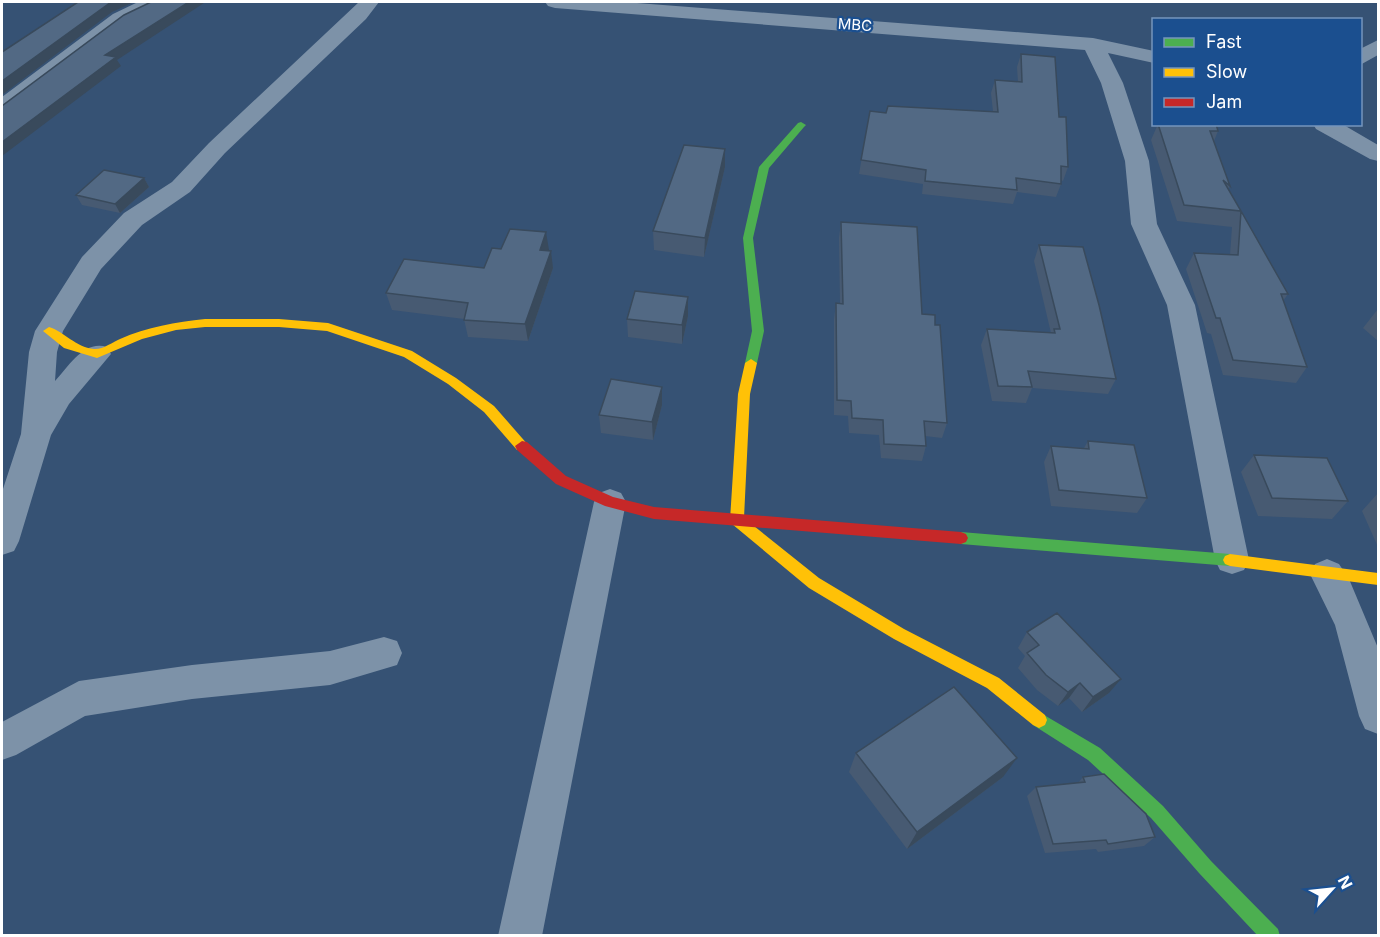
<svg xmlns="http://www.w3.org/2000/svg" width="1380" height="937" font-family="Inter,sans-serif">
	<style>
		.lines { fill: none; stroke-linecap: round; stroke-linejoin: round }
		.street { fill: #7d92a8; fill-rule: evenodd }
		.fast { fill: #4caf50; fill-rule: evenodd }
		.slow { fill: #ffc107; fill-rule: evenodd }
		.jam { fill: #c62828; fill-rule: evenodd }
		.wall { fill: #475a72 }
		.shaded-wall { fill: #394a5c }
		.building { fill: #526984; stroke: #394a5c; stroke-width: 1.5 }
		.labels { text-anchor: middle; stroke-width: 4.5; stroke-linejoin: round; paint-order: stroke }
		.far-street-label { font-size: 15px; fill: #fff; stroke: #1b4f8f }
	</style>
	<rect width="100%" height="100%" fill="#365274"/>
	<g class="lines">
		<path class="street" d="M138 2H162L159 6 127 22 10 112 2 114V97L113 14Z
			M359 2H379L366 19 225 153 190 192 142 225 101 269 63 331 57 352 55 381C70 365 84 340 107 347L111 354 69 404 51 435 19 541 14 551 2 555V492L21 434 29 352 35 331 82 257 124 213 172 182 209 143Z
			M545 2H624L1093 38 1154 51V63L1108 53 1123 83 1149 161 1157 224 1195 305 1249 560 1244 570 1232 574 1220 570 1215 560 1167 305 1131 224 1125 161 1101 83 1085 50 555 8 548 6Z
			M1378 40V55L1360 65V49Z
			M1313 124H1342L1378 145V161L1370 159 1316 129Z
			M610 489 621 493 626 502 542 936H498L594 502 599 493Z
			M1327 559 1339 564 1349 579 1378 648V734L1365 729 1359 716 1335 625 1310 574 1315 564Z
			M384 637 397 641 402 653 397 665 330 685 192 699 85 716 16 755 2 760V722L79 681 192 665 330 651Z"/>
		<path class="fast" d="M801 122 806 125 804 127 769 168 753 238 764 331 757 363 751 367 745 363 752 331 743 238 759 167 798 123Z
			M961 532 1230 554 1235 556 1237 560 1235 564 1230 566 961 544 956 542 954 538 956 534Z
			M1039 712 1100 748 1163 806 1211 861 1278 929 1280 936H1258L1199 873 1151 818 1088 760 1033 725 1031 720 1033 715Z"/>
		<path class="slow" d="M205 319H279L328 323 412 351 456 378 494 406 529 446 527 450H517L484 412 448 384 404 357 327 331 279 327H205L176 330 142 339 97 358 64 348 43 331 49 327C65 332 75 347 94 349 102 350 113 342 120 339 147 327 176 322 205 319Z
			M751 359 757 363 750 394 744 518 819 578 904 629 999 678 1045 715 1047 720 1045 725 1039 728 1033 725 987 688 894 639 809 588 732 524 730 520 738 394 745 363Z
			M1230 554 1378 573V585L1230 566 1225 564 1223 560 1225 556Z"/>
		<path class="jam" d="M522 441 527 442 566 476 613 497 654 507 961 532 966 534 968 538 966 542 961 544 654 519 605 506 556 484 517 450 515 446Z"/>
	</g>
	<path class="wall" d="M1021 54 1059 117 1068 167 1063 181 1061 180V184L1056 197 1017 192 1013 204 922 194 923 184 859 174 870 111 886 113 993 111 991 93 995 80 1018 82 1017 67Z
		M1154 85V105L1151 92Z
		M1158 124H1216L1218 131 1214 141 1230 186 1228 190 1288 294 1283 301 1307 367 1296 383 1223 375 1211 334 1207 333 1186 269 1194 253 1230 255 1232 227 1177 221 1151 140Z
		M725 149V167L704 257 654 250 653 231Z
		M144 178 149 187 120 213 82 205 76 195Z
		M841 222 922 314 935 325 947 423 942 438 925 436 926 446 922 461 881 458 879 435 849 433 848 416 834 415V319L836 303H840L839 238Z
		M1039 245 1116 379 1108 394 1032 388 1026 403 992 401 981 345 987 329 1051 333 1034 261Z
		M501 249 549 250 548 251 553 268 528 341 468 337 464 319 392 310 386 293 484 268Z
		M688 297V316L682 344 628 337 627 319Z
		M1378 309V341L1363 328Z
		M662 387V405L653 440 601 433 599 415Z
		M1088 441 1147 498 1137 513 1051 506 1044 462 1051 446 1084 448Z
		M1254 455 1348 501 1332 519 1258 516 1241 472Z
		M1378 493V547L1362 511Z
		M1027 632 1109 693 1082 712 1069 698 1058 706 1037 690 1018 668 1025 656 1018 648Z
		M856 753 1003 777 907 849 849 772Z
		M1083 777 1155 837 1144 846 1098 852 1096 849 1045 853 1027 796 1036 787 1078 783Z"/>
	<path class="shaded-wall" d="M111 2H134L112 12 2 95V81Z
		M189 2H204V3L117 60 121 66 2 156V142L105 55Z
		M725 149V167L704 257 705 238Z
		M144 178 149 187 120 213 115 204Z
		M546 232 549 250 542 267 540 250Z
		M551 251 553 268 528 341 525 324Z
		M688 297V316L682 344V325Z
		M662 387V405L653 440 652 422Z
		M1121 679 1109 693 1082 712 1093 697Z
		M1080 683 1069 698 1058 706 1068 692Z
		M1017 758 1003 777 907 849 917 832Z"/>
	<path class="building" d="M78 2H111L2 81V52Z
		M151 2H189L105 55 116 57 2 142V106L124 15Z
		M1021 54 1055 57 1059 117H1066L1068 167 1061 166V184L1016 178 1017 190 925 181 926 170 861 160 870 111 886 113 888 106 998 112 995 80 1022 82Z
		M1158 124H1216L1218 131H1210L1230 186 1223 180 1241 211 1184 205Z
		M684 145 725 149 705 238 653 231Z
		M104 170 144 178 115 204 76 195Z
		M1241 211 1288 294H1281L1307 367 1233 360 1220 318H1216L1194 253 1238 255Z
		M841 222 917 227 922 314 935 315V325H940L947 423 924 421 926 446 884 444 883 420 852 418 851 401 837 400 836 303 843 304Z
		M510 229 546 232 540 250 551 251 525 324 464 320 468 303 386 293 404 259 484 268 492 248 501 249Z
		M1039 245 1083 247 1099 305 1116 379 1028 371 1032 387 998 386 987 329 1055 333 1054 329H1060Z
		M635 291 688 297 682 325 627 319Z
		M611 379 662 387 652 422 599 415Z
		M1088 441 1134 445 1147 498 1059 490 1051 446 1089 449Z
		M1254 455 1327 458 1348 501 1272 498Z
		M1057 613 1121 679 1093 697 1080 683 1068 692 1046 675 1027 653 1039 645 1027 632Z
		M954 687 1017 758 917 832 856 753Z
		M1104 774 1146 814 1155 837 1108 844 1106 840 1053 844 1036 787 1085 782 1083 777Z"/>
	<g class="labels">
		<g class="far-street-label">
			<text transform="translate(855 25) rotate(4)" y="5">MBC</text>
		</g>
	</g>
	<rect width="1380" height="937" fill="none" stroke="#ffffff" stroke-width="6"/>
	<rect x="1152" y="18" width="210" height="108" fill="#1b4f8f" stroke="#7695bc" stroke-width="1.5"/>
	<rect x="1164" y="38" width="30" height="9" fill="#4caf50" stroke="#7695bc" stroke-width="1.5"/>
	<text x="1206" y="48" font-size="18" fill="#ffffff">Fast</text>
	<rect x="1164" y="68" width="30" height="9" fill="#ffc107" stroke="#7695bc" stroke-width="1.5"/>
	<text x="1206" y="78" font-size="18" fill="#ffffff">Slow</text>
	<rect x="1164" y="98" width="30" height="9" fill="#c62828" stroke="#7695bc" stroke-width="1.5"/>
	<text x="1206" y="108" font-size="18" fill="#ffffff">Jam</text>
	<g transform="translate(1332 889) rotate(63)" stroke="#1b4f8f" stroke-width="4.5" paint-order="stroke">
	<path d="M0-4.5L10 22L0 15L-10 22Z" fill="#ffffff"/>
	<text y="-9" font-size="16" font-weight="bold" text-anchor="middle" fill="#ffffff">N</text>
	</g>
</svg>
